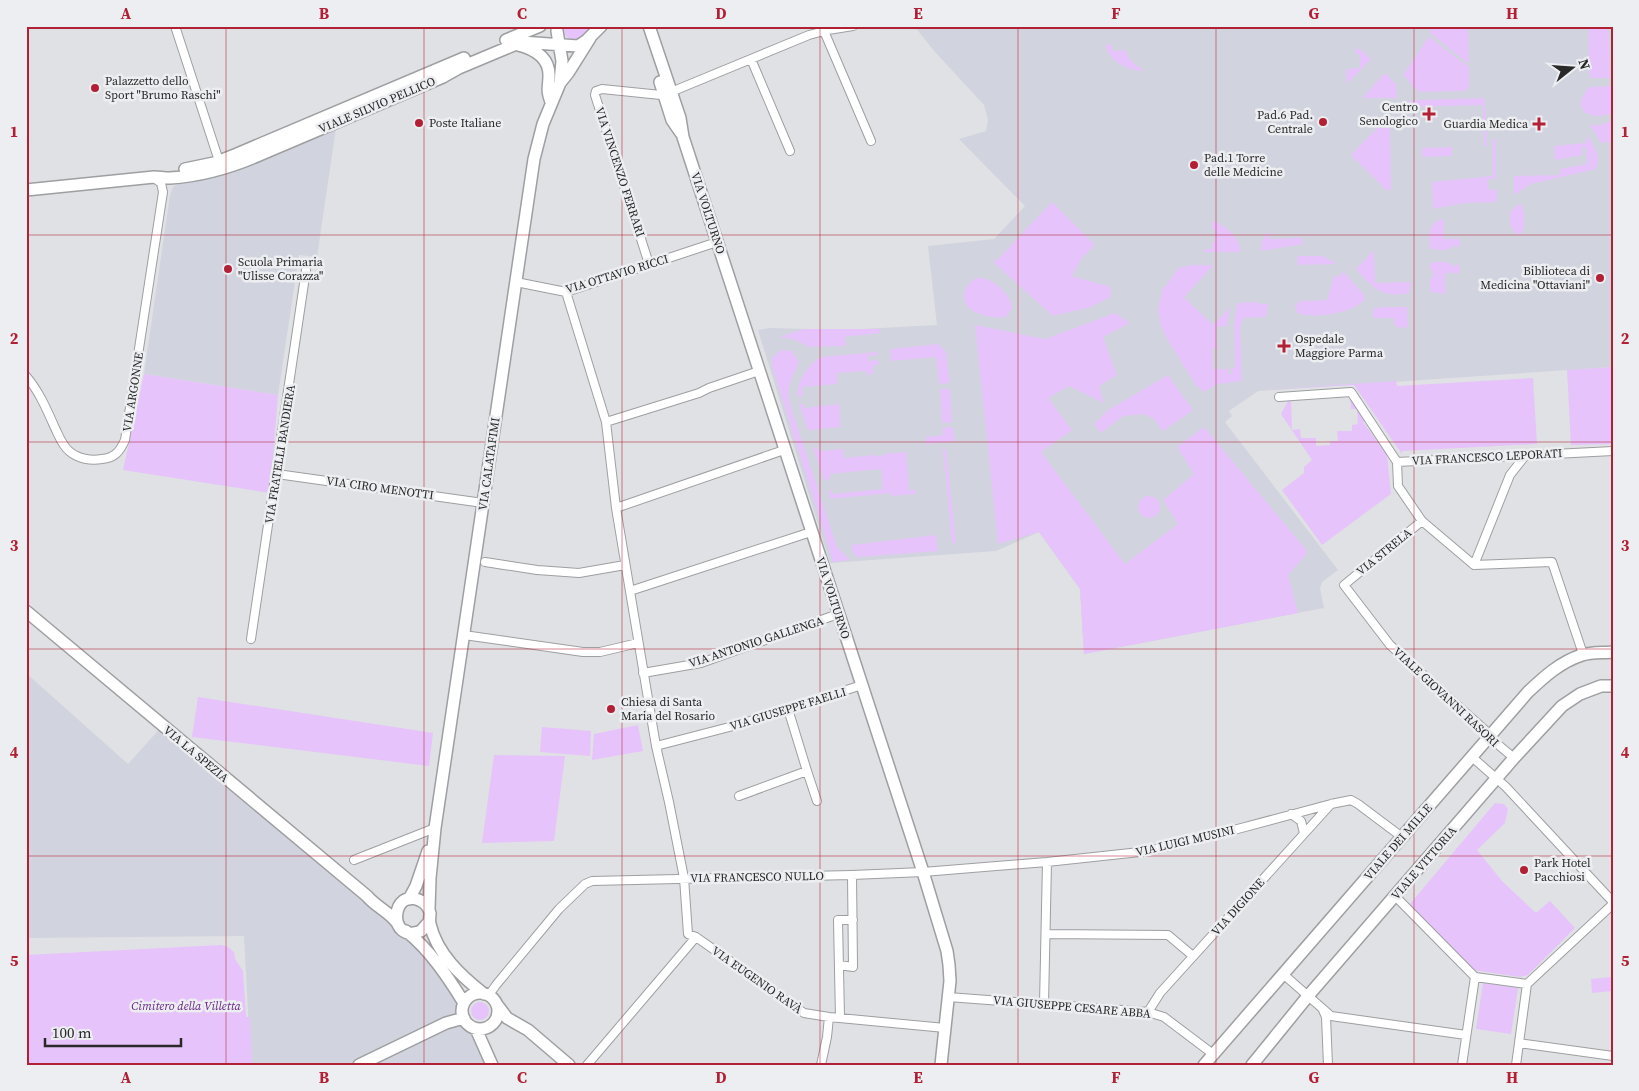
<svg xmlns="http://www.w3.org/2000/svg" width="1639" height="1091" font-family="'Source Serif 4',serif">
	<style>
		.built { fill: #d1d4de }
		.green { fill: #e6c3fb }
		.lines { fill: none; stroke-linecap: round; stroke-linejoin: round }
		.street-casing { stroke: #9d9fa1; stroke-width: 10 }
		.secondary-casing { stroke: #9d9fa1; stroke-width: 14 }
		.street { stroke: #fff; stroke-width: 8 }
		.secondary { stroke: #fff; stroke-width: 11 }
		.grid { fill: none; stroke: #b22035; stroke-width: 1; stroke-opacity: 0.55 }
		.poi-dot { fill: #b22035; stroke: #edeef1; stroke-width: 2 }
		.labels { text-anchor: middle; stroke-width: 5; stroke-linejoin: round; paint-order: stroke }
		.poi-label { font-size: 12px; fill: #29292a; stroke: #edeef1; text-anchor: start }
		.street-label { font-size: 12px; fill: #29292a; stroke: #edeef1 }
		.park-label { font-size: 12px; font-style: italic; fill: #672486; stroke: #edeef1 }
		.neatline { fill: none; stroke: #b22035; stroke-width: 2 }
		.grid-label { font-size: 16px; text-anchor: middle; font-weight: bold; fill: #b22035 }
	</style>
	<rect width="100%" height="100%" fill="#e0e1e4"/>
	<path class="built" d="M1613 26V367L1258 391 1229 411 1232 416 1225 422 1338 570 1322 582 1320 588 1324 608 1084 654 1080 589 1039 532 996 551 830 563 758 330 769 328 844 330 937 325 928 246 994 239 1025 206 959 139 986 131 988 120 984 105 935 52 915 27Z
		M336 128 317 257 299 255 278 395 144 374 170 195 173 187 178 184 206 179 240 169Z
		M26 673 128 764 165 723 396 912 448 967 489 1065H251L244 936 26 938Z"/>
	<path class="green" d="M564 26H593L586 34 575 41C567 40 563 34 564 26Z
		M1430 26H1468L1469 64 1431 34 1429 28Z
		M1588 27H1608L1610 78H1590L1589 71Z
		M1429 37 1469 67V87L1465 91 1420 92 1409 83 1410 82 1403 75 1428 38Z
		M1111 44 1113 51 1125 50C1129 60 1134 64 1144 70L1141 71C1125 68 1111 63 1105 45Z
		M1355 49H1360L1371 59 1347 84 1346 71 1348 69 1360 68V55L1356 54Z
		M1385 73 1396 84 1397 98H1362Z
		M1613 86V113C1589 122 1569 109 1589 87Z
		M1483 98 1485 101 1487 146H1484L1483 105 1403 107V103L1417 100Z
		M1611 121 1610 142 1601 143 1590 125H1600Z
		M1377 128H1390L1391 190H1386L1351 155Z
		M1588 137C1595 147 1601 157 1596 169L1531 184 1514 195V176L1560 175V169L1587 164 1586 147 1582 148V155L1555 160 1554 146 1586 143V138Z
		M1493 139H1496V178L1487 180 1489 190 1497 189V202L1465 203 1433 209 1432 182 1493 176Z
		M1452 147V156L1422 157V148Z
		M1052 202 1095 245 1082 258 1072 276 1110 287 1111 297 1091 307 1053 316 993 262 1000 257Z
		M1519 204 1522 205C1525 214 1526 228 1520 235 1510 231 1508 221 1511 211Z
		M1444 219V239H1460V247L1454 246 1446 250 1430 249C1428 236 1428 221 1444 219Z
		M1212 221C1225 224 1240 238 1241 252H1204V249H1212V242H1215V230L1212 229Z
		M1269 230V239L1302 238 1303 244 1261 251 1262 241Z
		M1373 251 1374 252 1375 283 1411 282 1409 293C1383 299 1371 287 1356 269Z
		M1297 256H1323L1337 264 1298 265Z
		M1432 262H1447L1454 266 1460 264V273H1445L1446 294 1430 292V278H1433V270H1430V264Z
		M1192 265H1212V267L1184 297 1213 325 1230 307 1227 326 1216 327V345L1218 346V348L1210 349 1212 350 1213 369H1228V374H1231V368H1235L1234 326 1237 303 1258 302 1259 304H1268L1266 317 1243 318 1240 328 1242 381 1218 384 1203 392 1199 387 1198 388 1170 344 1161 327 1158 310 1163 287H1165L1178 268Z
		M1344 272 1364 295 1365 299C1354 314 1311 319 1297 313L1295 304 1299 303V301L1327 300 1334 276H1341V273Z
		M977 278C990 276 1012 294 1012 308L1007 316C998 320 976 315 969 308 959 298 965 283 977 278Z
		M1383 307H1407L1408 327 1398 328 1397 325H1394V318H1373V309Z
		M1115 313 1130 323 1103 337 1117 375 1099 386 1104 403 1069 386 1048 398 1072 430 1041 452 1125 564 1178 524 1163 500 1194 474 1177 447 1204 427 1308 552 1288 575 1298 613 1084 654 1080 589 1039 532 998 544 975 325 1045 339Z
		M804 329H880V333L845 337 846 346 809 347 793 339 779 337Z
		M938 344 946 352 950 383 939 384 936 357 891 361 890 349Z
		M781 350 792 351 799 362C791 383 786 382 790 405L837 547 850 560 833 562 772 366V358Z
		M877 352 878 355 868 356 869 361 878 360 879 364 875 365 873 368V374L866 375V371L837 373V384L802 387 803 396H797C798 380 807 365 821 357Z
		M1613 367V444L1571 445 1567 370Z
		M144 374 278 395 270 493 123 470Z
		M1168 375 1193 410 1163 431 1153 418 1143 414 1123 416 1101 433 1094 424 1108 410Z
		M1533 378 1537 444 1402 451V454L1354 385 1261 390 1396 381 1397 386Z
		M940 389H950L952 422 942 423Z
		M1350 396 1366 420 1363 422 1387 455 1391 494 1322 545 1282 490 1304 473V467L1312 460 1281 414 1289 399H1291L1292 430 1300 429 1301 438H1316V446L1330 445V441H1338L1337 431H1352V425L1358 424 1357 409H1351Z
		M799 404H803L804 408 839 404 841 427 808 430Z
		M953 427 955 441 926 444V437L943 435 942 428Z
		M817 447 818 451 843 449 844 458 875 455 881 457 884 454 906 452 909 490H916V494L891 496V493L830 499 828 490H831L832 494 883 489 881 469 830 474V479L824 480 813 448Z
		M946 449 956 543H952L943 450Z
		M1138 507a11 11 0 1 1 22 0a11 11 0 1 1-22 0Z
		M936 535 938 551 858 557 853 553 851 545Z
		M198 697 433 733 429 766 192 737Z
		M638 725 643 751 592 760 594 734Z
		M542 727 591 731 590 756 540 752Z
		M494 755 565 756 554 841 482 843Z
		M1495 803 1504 804 1508 809 1505 823 1477 850 1502 881 1536 913 1550 901 1575 928 1528 975 1520 977 1473 970 1409 905Z
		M221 945 228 947 234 952 235 959 243 971 246 1017H250L252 1065H26V955Z
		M1611 977 1612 991 1592 993 1591 979Z
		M1483 983 1518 988 1511 1034 1476 1029Z
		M471 1011a9 9 0 1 1 18 0a9 9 0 1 1-18 0Z"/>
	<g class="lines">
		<g class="street-casing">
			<path id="street" d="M175 26 219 161
				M824 31 871 141
				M751 59 790 151
				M671 92 809 35 828 30 853 26
				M649 264 595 95 596 91 602 89 661 95 665 98
				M516 282 566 292 717 242
				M566 292 606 422 616 508 656 746 669 802 684 878 688 934 696 937 804 1013 829 1017 945 1028
				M26 376C39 391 47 410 55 428 59 436 62 445 69 451 78 459 91 461 102 459 115 458 120 451 125 440L163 192 161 183 154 178
				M1279 397 1351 392 1397 462
				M606 422 699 393 709 388 759 371
				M277 474 483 503
				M616 508 784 450
				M1422 521 1344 585 1390 645 1486 731 1489 737 1514 758
				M485 562 537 570 579 573 625 565
				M1474 565 1510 475 1525 456
				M630 591 811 532
				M464 635 583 652H600L638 643
				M251 639 306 270
				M1583 654 1552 562 1474 565 1422 521 1398 486 1397 462 1613 451
				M643 673 701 663 838 614
				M656 746 741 724 862 685
				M1472 757 1506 787 1613 902
				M807 771 817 801
				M739 796 807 771 788 709
				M1291 814 1301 821 1304 833
				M354 860 435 828
				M1395 896 1475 977
				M1046 934 1168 935 1193 956
				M839 965 853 967 852 875
				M1283 974 1331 1016 1466 1035
				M1527 984 1613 904
				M489 995 496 985 559 909 585 884 592 881 852 875 923 872 1047 862 1149 851 1230 831 1331 804 1351 800 1358 804 1402 837
				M948 997 1148 1012 1164 1017 1213 1054
				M1044 1004 1047 862
				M1323 1010 1326 1017 1328 1065
				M1148 1012 1160 993 1331 804
				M840 1018 838 920H853
				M1519 1043 1613 1056
				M587 1065 696 937
				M821 1065 827 1037 829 1017
				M1462 1065 1475 977 1527 984 1516 1065"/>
		</g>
		<g class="secondary-casing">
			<path id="secondary" d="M649 26 680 118 683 137 923 872 947 951 949 965 950 981 941 1065
				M557 31 562 61 560 83
				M506 40 540 26
				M518 45C534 49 549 57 549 75 549 89 546 88 551 102
				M660 82 672 120 681 133
				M185 169 214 163 237 154 464 58
				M26 190 154 177C159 177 164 178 170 178 200 176 229 168 257 156L443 77 459 68 521 42 578 46 587 40 601 26
				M26 611 367 896C376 907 390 912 398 924
				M409 899 416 886 428 851
				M429 909 430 878 435 828 534 159 543 124 560 83 568 73 590 38
				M429 922 421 931C386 945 391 885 421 901 425 903 429 908 430 913 430 917 429 920 430 924 437 954 461 976 484 994
				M406 931C430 950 448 977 464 1003
				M462 1011a18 18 0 1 1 36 0a18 18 0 1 1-36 0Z
				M498 1006 507 1018 528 1030 569 1065
				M476 1029 492 1065
				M359 1065 446 1023 464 1018
				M1204 1065 1528 692C1544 677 1560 662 1582 655 1591 652 1603 653 1613 652
				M1252 1065 1308 996 1514 758 1562 706 1580 694 1601 686H1613"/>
		</g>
		<use href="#street" class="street"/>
		<use href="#secondary" class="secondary"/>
	</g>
	<path class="grid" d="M226 26V1065M424 26V1065M622 26V1065M820 26V1065M1018 26V1065M1216 26V1065M1414 26V1065M26 235H1613M26 442H1613M26 649H1613M26 856H1613"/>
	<g class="poi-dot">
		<circle cx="95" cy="88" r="5"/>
		<path d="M1426.5 106.5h5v5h5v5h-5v5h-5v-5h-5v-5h5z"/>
		<circle cx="1323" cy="122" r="5"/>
		<circle cx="419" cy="123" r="5"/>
		<path d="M1536.5 116.5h5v5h5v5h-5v5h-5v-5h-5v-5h5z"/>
		<circle cx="1194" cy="165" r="5"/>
		<circle cx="228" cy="269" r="5"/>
		<circle cx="1600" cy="278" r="5"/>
		<path d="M1281.5 338.5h5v5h5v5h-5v5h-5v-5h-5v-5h5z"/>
		<circle cx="611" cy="709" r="5"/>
		<circle cx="1524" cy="870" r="5"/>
	</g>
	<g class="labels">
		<g class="poi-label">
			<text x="105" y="85">Palazzetto dello<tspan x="105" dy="14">Sport "Brumo Raschi"</tspan></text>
			<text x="1418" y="111" text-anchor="end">Centro<tspan x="1418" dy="14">Senologico</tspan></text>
			<text x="1313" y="119" text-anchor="end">Pad.6 Pad.<tspan x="1313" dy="14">Centrale</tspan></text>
			<text x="429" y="127">Poste Italiane</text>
			<text x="1528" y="128" text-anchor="end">Guardia Medica</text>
			<text x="1204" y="162">Pad.1 Torre<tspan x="1204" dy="14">delle Medicine</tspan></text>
			<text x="238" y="266">Scuola Primaria<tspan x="238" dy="14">"Ulisse Corazza"</tspan></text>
			<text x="1590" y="275" text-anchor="end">Biblioteca di<tspan x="1590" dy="14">Medicina "Ottaviani"</tspan></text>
			<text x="1295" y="343">Ospedale<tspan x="1295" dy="14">Maggiore Parma</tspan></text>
			<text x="621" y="706">Chiesa di Santa<tspan x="621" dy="14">Maria del Rosario</tspan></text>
			<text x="1534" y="867">Park Hotel<tspan x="1534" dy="14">Pacchiosi</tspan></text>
		</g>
		<g class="street-label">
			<text transform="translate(377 105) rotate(-23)" y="4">VIALE SILVIO PELLICO</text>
			<text transform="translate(620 172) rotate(72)" y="4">VIA VINCENZO FERRARI</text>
			<text transform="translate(708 213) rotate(72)" y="4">VIA VOLTURNO</text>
			<text transform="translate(617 274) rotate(-17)" y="4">VIA OTTAVIO RICCI</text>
			<text transform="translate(133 392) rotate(-81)" y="4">VIA ARGONNE</text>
			<text transform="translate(280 454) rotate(-81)" y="4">VIA FRATELLI BANDIERA</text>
			<text transform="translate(1487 457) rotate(-3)" y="4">VIA FRANCESCO LEPORATI</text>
			<text transform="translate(489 464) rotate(-82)" y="4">VIA CALATAFIMI</text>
			<text transform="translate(380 488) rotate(8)" y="4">VIA CIRO MENOTTI</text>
			<text transform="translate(1384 552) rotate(-39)" y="4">VIA STRELA</text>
			<text transform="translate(833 598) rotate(72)" y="4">VIA VOLTURNO</text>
			<text transform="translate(756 642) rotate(-18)" y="4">VIA ANTONIO GALLENGA</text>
			<text transform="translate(1446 697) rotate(43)" y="4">VIALE GIOVANNI RASORI</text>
			<text transform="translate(788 709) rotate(-17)" y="4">VIA GIUSEPPE FAELLI</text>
			<text transform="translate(196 754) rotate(40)" y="4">VIA LA SPEZIA</text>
			<text transform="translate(1185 841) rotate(-13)" y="4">VIA LUIGI MUSINI</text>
			<text transform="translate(1398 842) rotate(-49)" y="4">VIALE DEI MILLE</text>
			<text transform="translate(1424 863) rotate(-49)" y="4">VIALE VITTORIA</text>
			<text transform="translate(757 877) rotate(-1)" y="4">VIA FRANCESCO NULLO</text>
			<text transform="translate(1238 907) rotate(-48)" y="4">VIA DIGIONE</text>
			<text transform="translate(757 980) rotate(35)" y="4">VIA EUGENIO RAVÀ</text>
			<text transform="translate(1072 1007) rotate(5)" y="4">VIA GIUSEPPE CESARE ABBA</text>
		</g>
		<g class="park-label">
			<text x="186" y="1010">Cimitero della Villetta</text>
		</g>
	</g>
	<rect width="1639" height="1091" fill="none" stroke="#edeef1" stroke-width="55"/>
	<g transform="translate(1572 68) rotate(73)" stroke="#edeef1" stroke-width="4" paint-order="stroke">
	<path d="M0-4L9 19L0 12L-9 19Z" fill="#29292a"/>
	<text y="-8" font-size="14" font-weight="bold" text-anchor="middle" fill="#29292a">N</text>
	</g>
	<path d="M45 1038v8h136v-8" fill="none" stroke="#29292a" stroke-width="2.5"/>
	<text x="52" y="1038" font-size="15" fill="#29292a" stroke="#edeef1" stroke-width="4" paint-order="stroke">100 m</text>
	<rect x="28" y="28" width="1584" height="1036" class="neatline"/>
	<g class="grid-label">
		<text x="126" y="19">A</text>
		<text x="324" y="19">B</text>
		<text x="522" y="19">C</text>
		<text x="721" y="19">D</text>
		<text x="918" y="19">E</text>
		<text x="1116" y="19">F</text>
		<text x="1314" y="19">G</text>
		<text x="1512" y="19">H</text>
		<text x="14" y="137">1</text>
		<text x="1625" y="137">1</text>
		<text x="14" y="344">2</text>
		<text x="1625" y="344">2</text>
		<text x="14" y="551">3</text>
		<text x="1625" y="551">3</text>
		<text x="14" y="758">4</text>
		<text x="1625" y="758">4</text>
		<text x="14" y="966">5</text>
		<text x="1625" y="966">5</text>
		<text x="126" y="1083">A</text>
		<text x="324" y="1083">B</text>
		<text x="522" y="1083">C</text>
		<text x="721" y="1083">D</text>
		<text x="918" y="1083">E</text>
		<text x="1116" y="1083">F</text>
		<text x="1314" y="1083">G</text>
		<text x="1512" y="1083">H</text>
	</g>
</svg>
